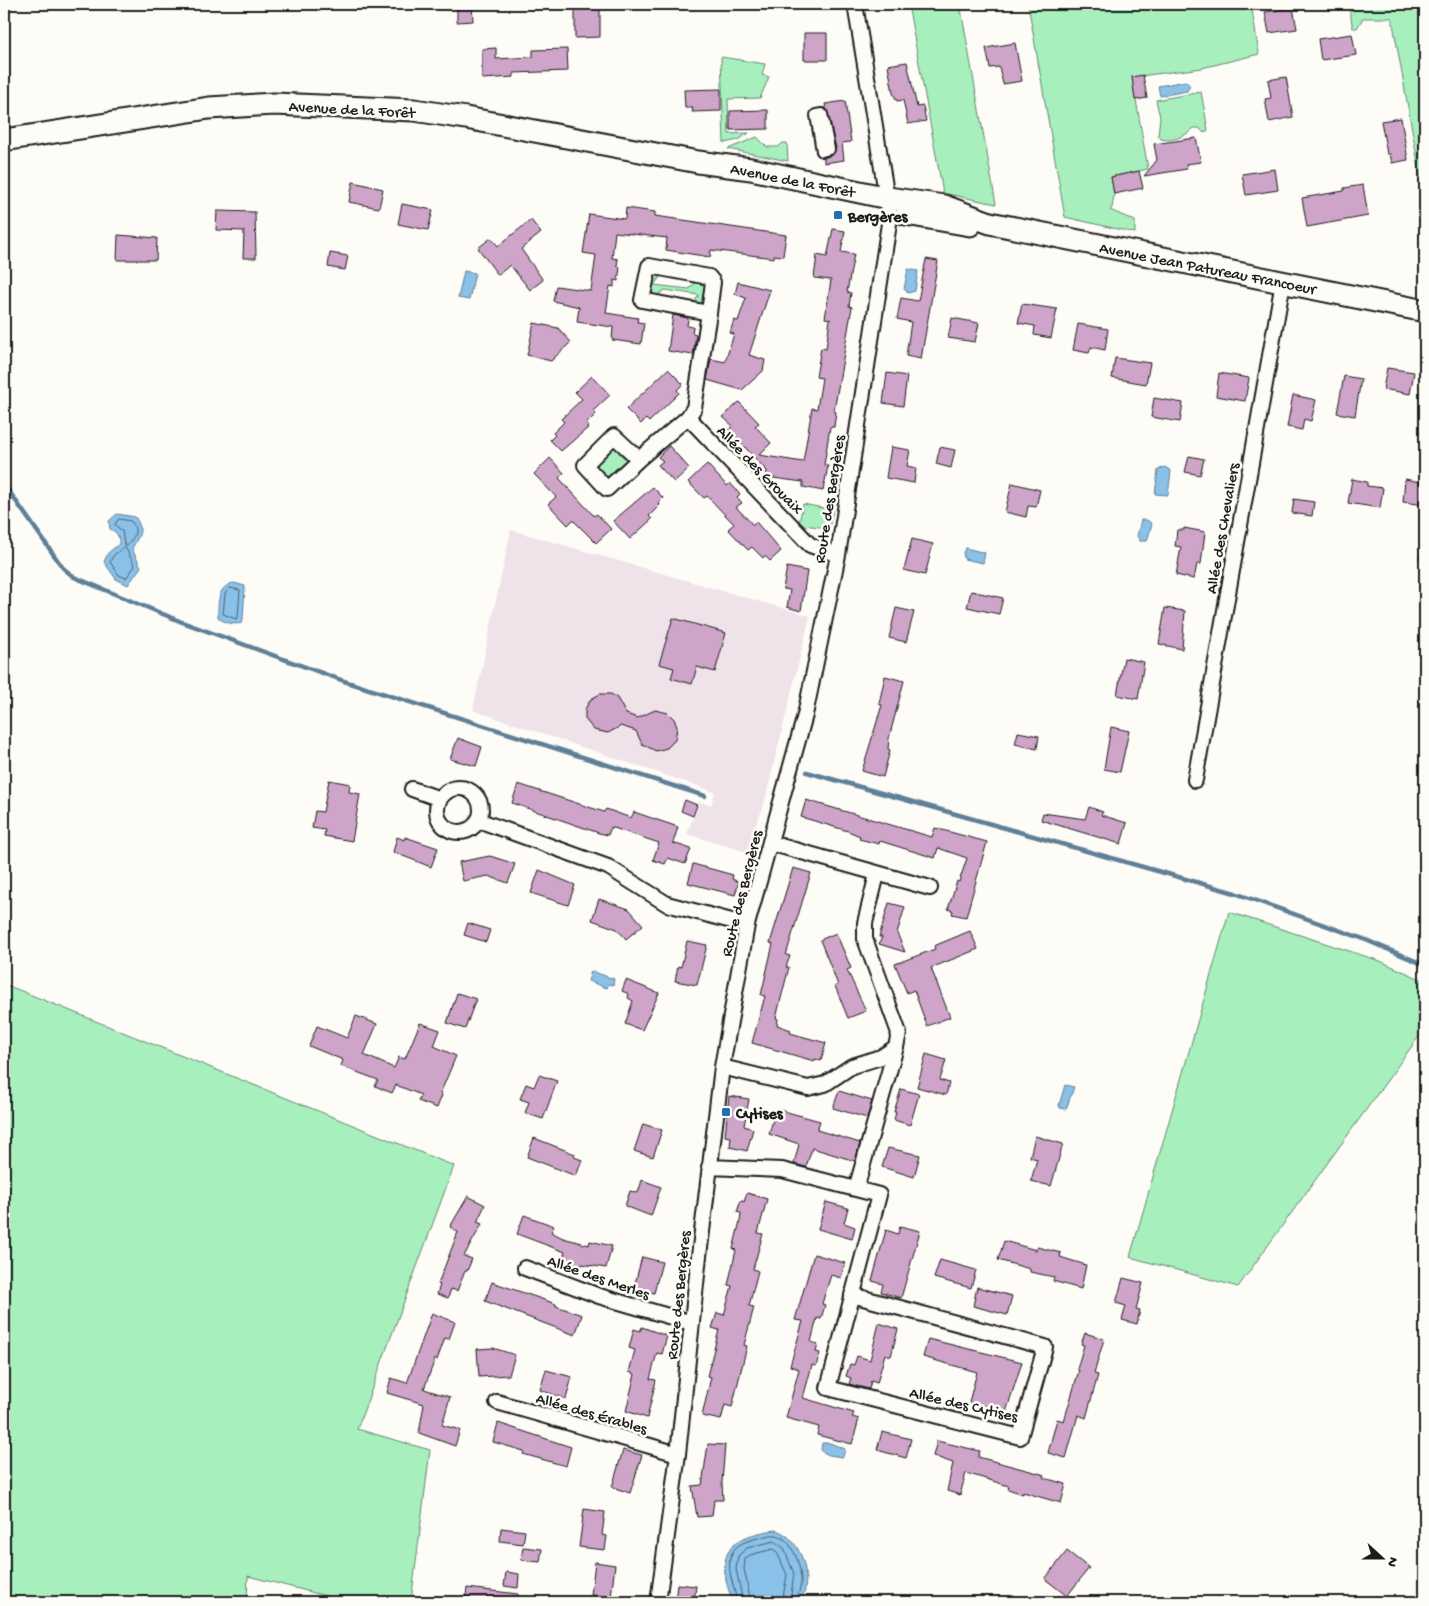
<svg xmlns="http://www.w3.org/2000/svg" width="1429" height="1606" font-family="'Gochi Hand',sans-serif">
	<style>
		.built { fill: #efe2e9 }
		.green { fill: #a7f0be; stroke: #62866d }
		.water { fill: #8ac1e8; stroke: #5e7f96 }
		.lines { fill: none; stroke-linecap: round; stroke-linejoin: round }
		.shore { stroke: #485e6e; stroke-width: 1 }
		.stream { stroke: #5e7f96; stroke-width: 4.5 }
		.building { fill: #cea4c9; stroke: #1c1c1c }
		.pedestrian-casing { stroke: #1c1c1c; stroke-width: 14 }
		.minor-casing { stroke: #1c1c1c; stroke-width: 18 }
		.primary-casing { stroke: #1c1c1c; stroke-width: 25 }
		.pedestrian { stroke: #fdfcf7; stroke-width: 10 }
		.minor { stroke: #fdfcf7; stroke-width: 14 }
		.primary { stroke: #fdfcf7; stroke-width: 21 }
		.poi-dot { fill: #1f6fb2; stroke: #fdfcf7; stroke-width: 2 }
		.labels { text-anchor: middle; stroke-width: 5; stroke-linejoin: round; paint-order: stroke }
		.street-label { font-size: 16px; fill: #1c1c1c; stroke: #fdfcf7 }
		.poi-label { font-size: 16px; font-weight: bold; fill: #1c1c1c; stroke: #fdfcf7; text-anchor: start }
	</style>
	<rect width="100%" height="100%" fill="#fdfcf7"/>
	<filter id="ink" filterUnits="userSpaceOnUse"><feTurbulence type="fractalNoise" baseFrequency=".02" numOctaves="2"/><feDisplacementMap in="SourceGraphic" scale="10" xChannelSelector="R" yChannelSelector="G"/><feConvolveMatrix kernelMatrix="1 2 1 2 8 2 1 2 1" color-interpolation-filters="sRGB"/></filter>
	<g filter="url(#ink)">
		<path class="built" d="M511 530 810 616 763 808 754 828 757 831 750 853 687 834 699 802 711 805 715 792 473 710Z"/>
		<path class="green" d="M908 4H960L996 204 943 193Z
			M1028 4H1251L1259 54 1202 68 1132 77 1148 169 1111 177 1114 194 1112 208 1110 210 1135 221V233L1065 217Z
			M1348 4H1425V202L1392 18H1363L1357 28H1353Z
			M721 57 765 64 762 75 769 77 760 98 728 99 729 134 749 133 738 140 724 143Z
			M1201 92 1208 130 1204 133 1199 128H1194C1186 136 1172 142 1161 139L1158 135 1160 117 1156 100Z
			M757 137 767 147H778L783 143H787L788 161 728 149Z
			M657 275 661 276 654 285 689 289 697 281 708 285 705 301 701 304 694 302 699 295 665 290 654 297C650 291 652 280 657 275Z
			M613 446 628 462 609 480 605 479 594 465Z
			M803 504 833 510 829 528 802 525 799 523Z
			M1229 912 1380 961 1425 981V1028L1238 1287 1130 1257Z
			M4 984 454 1166 357 1429 430 1450 411 1602H350L248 1576 247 1602H4Z"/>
		<path class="water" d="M1186 81 1190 86 1187 91 1160 96 1158 86Z
			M908 269 918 271 915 291 908 293 904 289Z
			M464 271 475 273 469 300 458 298Z
			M1165 467 1171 471 1168 495 1155 494 1158 470Z
			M117 514 135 517C145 531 138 536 132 549L141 567 128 585 116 579 104 562 108 553 119 544C119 536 118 533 110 529L109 521Z
			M1141 520H1147L1152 524 1147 541H1140L1137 536Z
			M1425 538V560L1419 559 1422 540Z
			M966 548 985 553 983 563 964 559 963 552Z
			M234 583 245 586 243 619 242 623C235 625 223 623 218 617 218 603 217 586 234 583Z
			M591 971 614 979 613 985 609 984 607 988 588 981Z
			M1065 1085 1074 1087 1066 1109 1060 1108 1059 1105Z
			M822 1443H830L845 1449 843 1457 829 1455 821 1451Z
			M776 1530C802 1538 813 1579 801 1601L733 1602C714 1555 727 1536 776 1530Z"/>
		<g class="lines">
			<path class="shore" d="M119 519 131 521C139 531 134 537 127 546L124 544 122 531 115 525Z
				M125 547 135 566 126 578 119 575 110 562 113 556Z
				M230 588 240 590 238 617 236 619 223 614 225 594Z
				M737 1602C735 1587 725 1569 732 1553 736 1544 745 1542 754 1539 761 1538 769 1534 776 1535 793 1538 802 1569 801 1584 800 1590 797 1596 796 1602
				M743 1602 736 1569 738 1556 747 1548 774 1541 784 1548 794 1574 790 1602
				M751 1602 744 1569 745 1559 750 1555 773 1549 777 1552 787 1575 782 1602"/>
			<path class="stream" d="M4 484 63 568 74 577 182 622 344 681 705 796
				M807 772 1235 893 1361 938 1425 965"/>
		</g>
		<path class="building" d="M457 4H472L473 21 457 22Z
			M1293 8 1297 29 1269 33 1265 12Z
			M575 9H600V37L575 38Z
			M804 33H827V60H804Z
			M1352 34 1356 55 1321 60 1318 39Z
			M1015 43 1022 81 1003 84 999 67 990 68 986 48Z
			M496 48V59L533 57V50L567 49 568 71 514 73V77L482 79V49Z
			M907 62 917 107 923 106 926 121 908 124 903 100 897 101 893 93 888 65Z
			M1143 75 1147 98 1135 100 1132 77Z
			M1286 77 1293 117 1269 122 1265 99 1271 98 1268 80Z
			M721 89V111L692 112 693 108H685L684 90Z
			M845 101 851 142 842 143 844 160 824 163V158L833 154 836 148 825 104Z
			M768 110V129L730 130V111Z
			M1401 118 1408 160 1392 163 1390 154H1387L1381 121Z
			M1196 138 1201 162 1186 164 1187 169 1144 176 1157 160 1154 144Z
			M1275 169 1278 190 1246 195 1242 174Z
			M1139 171 1143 188 1114 194 1111 177Z
			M353 182 383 189 379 208 349 202Z
			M1363 185 1368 216 1307 227 1302 198 1344 191V188Z
			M402 204 433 210 428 230 398 224Z
			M626 208 655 212V216L786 235 783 256 774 255V258L711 250 710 257 666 250 667 238 615 232 612 258 618 259 617 265 620 267 618 281 614 280V287L610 286 606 313 638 318 637 322 644 323 641 344 612 340 613 327 577 322 579 307 553 301 556 286 591 291 596 255 583 253 589 214 625 219Z
			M217 211 255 212 256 258H243L244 231 216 230Z
			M531 220 541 233 521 249 543 280 530 290 510 265 498 275 478 248 491 238 498 246Z
			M833 229 845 231 841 252 854 254 847 292 851 293 849 306 852 307 834 411 836 412 834 427H830L824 465 828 466 823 491 803 487V482L766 477 767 471 729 430 733 426 723 417 739 402 759 423 755 426 771 443 759 455 803 462 812 408 817 409 822 378 816 377 821 348 826 349 830 319 825 318 831 280 814 278 817 255 827 257Z
			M118 235 157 238 156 260H117Z
			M330 253 348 256 345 270 328 267Z
			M926 259 938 261 921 359 906 356 911 322 897 319 901 298 918 301Z
			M738 282 770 290 749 355 765 360 763 371 742 390 707 380 711 359 725 362 734 334 730 333 734 320 738 321 746 298 735 294Z
			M1022 304 1057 309 1051 338 1034 335 1035 326 1018 323Z
			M673 315 688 318 687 326 693 327 692 333 696 334 693 355 668 351Z
			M952 318 979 323 975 342 948 338Z
			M534 323 558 328 571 342 551 361 527 355Z
			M1078 324 1108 329 1105 350 1091 347 1089 353 1073 350Z
			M1115 358 1150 363 1146 384 1112 378Z
			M1387 368 1414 372 1410 394 1383 389Z
			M668 369 683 384 677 390 679 393 649 422 646 419 641 424 626 409Z
			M887 373 907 376 903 406 883 403Z
			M1219 373 1249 378 1245 401 1216 396Z
			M592 376 610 395 593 411 596 414 586 424 589 427 561 451 550 440 555 435 553 433 564 422 561 419 582 399 575 392Z
			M1344 376 1361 379 1355 416 1337 413Z
			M1293 395 1316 400 1311 421 1304 419 1302 430 1287 427Z
			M1154 398 1183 403 1180 422 1151 417Z
			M669 446 689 468 674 482 658 465 663 461 658 457Z
			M891 447 910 450 907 466 916 468 914 483 886 478Z
			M940 447 955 450 951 468 936 464Z
			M1189 456 1204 459 1200 475 1185 472Z
			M550 458 564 473 559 478 594 516 597 514 611 529 596 543 573 520 568 525 548 504 556 497 534 474Z
			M707 464 727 486 730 483 740 494 737 497 742 503 736 507 753 525 756 522 781 551 770 561 765 556 763 558 752 547 748 550 728 529 734 524 707 496 704 498 688 482Z
			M1352 479 1367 482V486L1383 488 1380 508 1348 503Z
			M1405 479 1425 483V505L1403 502Z
			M1012 483 1040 490 1036 507 1028 506 1026 517 1005 512Z
			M653 487 663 498 658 503 660 505 649 516 652 519 630 539 613 521Z
			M1294 499 1314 502 1312 516 1292 513Z
			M1184 528 1205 532 1201 564H1197L1194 579 1176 575 1181 547 1175 546 1177 530H1184Z
			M912 539 933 544 925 575 904 570Z
			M787 567 807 571 801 611 787 607 790 590 783 589Z
			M971 591 1003 598 999 614 967 607Z
			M896 608 914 612 906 642 889 638Z
			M1165 608 1185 611 1182 649 1159 644Z
			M673 618 726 633 715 672 697 667 692 684 671 678 674 668 659 664Z
			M1124 658 1144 662 1138 699 1117 695Z
			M885 676 904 681 889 738 888 749 890 750 883 777 862 771 882 705 879 704Z
			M600 694H611L617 698 626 714 638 718 655 710 668 713 674 719 677 727 675 740 667 748 656 751 642 744 636 731 621 726 608 733 594 730 585 719V709L591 699Z
			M1111 727 1129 731 1120 772 1104 769Z
			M1018 732 1039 736 1037 749 1015 744Z
			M458 738 482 747 476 766 450 759Z
			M329 780 350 784 349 792 360 794 352 841 324 836 325 830 312 828 315 811 323 812Z
			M518 784 604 812 606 809 631 818 634 812 678 827 673 843 691 849 685 864 668 858 665 864 653 860 659 843 611 827 608 835 599 833 512 803Z
			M685 800 697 805 693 816 681 811Z
			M806 800 932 837 935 828 987 842 966 917 952 914 953 911 948 909 957 881 959 882 967 858 938 848 935 858 880 841 879 844 859 839 860 836 848 831 801 817Z
			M1089 807 1103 812 1101 815 1127 823 1121 844 1041 820 1043 813 1085 819Z
			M397 837 404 840 405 837 438 848 431 867 393 852Z
			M490 856 515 864 508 883 488 876 463 881 459 862Z
			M693 864 733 875 732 879 739 882 735 895 688 883Z
			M793 868 811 873 786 955 790 956 786 967H789L776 1018 778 1019 777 1025 791 1030 790 1033 826 1043 821 1061 815 1059 814 1061 752 1043 765 996 761 995 773 944 770 943Z
			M539 870 575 885 568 905 531 893Z
			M599 899 629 909 643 925 626 939 617 929 592 920Z
			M889 903 905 907 897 933 905 952 879 944 882 937H879Z
			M468 923 490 930 486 942 464 935Z
			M970 931 978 949 931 968 950 1017 927 1026 914 990 907 993 895 964 935 949 934 946Z
			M836 933 851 968 847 970 866 1011 848 1018 835 986 838 985 820 940Z
			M687 941 707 945 697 985 675 981 678 966 681 967Z
			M626 980 659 993 642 1030 625 1024 633 1001 628 998 629 994 622 991Z
			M457 993 476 999 465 1029 447 1023Z
			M356 1016 377 1024 364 1055 394 1068 399 1057 405 1059 420 1023 440 1030 434 1046 456 1056 440 1094 442 1095 437 1108 418 1101 421 1095 396 1085 392 1093 375 1086 378 1080 341 1066 343 1060 309 1046 317 1026 347 1038Z
			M926 1054 946 1060 940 1080 949 1083 946 1095 917 1087Z
			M539 1075 557 1081 543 1119 525 1113 529 1102 520 1099 526 1084 534 1087Z
			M901 1089 919 1094 910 1125 894 1120 896 1112H894Z
			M839 1091 872 1101 867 1118 833 1108Z
			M729 1096 749 1099 744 1126 753 1129 747 1151 730 1147 731 1137 725 1136Z
			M776 1109 820 1121 817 1130 860 1143 855 1161 812 1148 806 1167 794 1164 799 1144 769 1134Z
			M643 1124 662 1130 653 1157 634 1151Z
			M1035 1136 1063 1144 1051 1186 1031 1181 1037 1159 1030 1157Z
			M534 1138 575 1154 574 1157 582 1160 576 1176 527 1157Z
			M888 1148 920 1155 914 1177 882 1167Z
			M642 1180 661 1187 651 1216 625 1206 630 1191 638 1193Z
			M747 1193 767 1199 758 1233 763 1234 753 1269 758 1271 749 1306 754 1307 744 1345 747 1346 732 1407 725 1405 721 1420 702 1416 711 1377 707 1376 719 1330 712 1328 717 1313 724 1315 730 1293 732 1286 728 1285 736 1250 733 1249 740 1221 741 1213 737 1212 741 1200 744 1202Z
			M468 1196 485 1205 477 1222 482 1224 464 1256 472 1259 467 1271H465L457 1291 451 1289 448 1298 437 1294 440 1285 438 1284 458 1232 450 1227Z
			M826 1202 848 1208 844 1223 855 1227 852 1239 818 1229Z
			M524 1215 554 1226 551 1232 563 1238 589 1245 590 1241 612 1246 606 1268 582 1264 581 1266 562 1261 565 1252 517 1234Z
			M900 1226 920 1231 901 1298 881 1292 883 1284 872 1281 886 1230 898 1234Z
			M1004 1241 1036 1250 1037 1247 1061 1253 1060 1257 1086 1265 1081 1289 1053 1281 1054 1277 1030 1272V1269L998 1260Z
			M814 1254 845 1263 841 1278 831 1275 824 1297 822 1304 825 1305 821 1319 817 1318 811 1342 818 1344 816 1352 820 1353 816 1366 812 1365 803 1398 854 1413 852 1417 859 1419 852 1444 817 1435 819 1427 786 1418 799 1369 790 1366 803 1321 795 1320Z
			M642 1257 662 1262 654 1293 634 1287Z
			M940 1260 976 1270 971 1288 934 1278Z
			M1123 1278 1143 1283 1136 1309 1140 1310 1137 1324 1122 1320 1126 1306 1116 1303Z
			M492 1282 556 1304V1306L582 1315 575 1335 485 1301Z
			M977 1287 1012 1296 1007 1315 973 1306Z
			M432 1313 455 1322 449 1339 445 1338 437 1360 435 1359 424 1389 450 1397 442 1425 460 1430 455 1446 419 1433 424 1404 387 1393 391 1378 407 1383Z
			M879 1323 898 1329 891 1356 885 1354 877 1383 871 1381 869 1389 849 1384 851 1378 846 1376 850 1364 854 1365 857 1356 870 1360Z
			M642 1327 667 1336 662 1354 657 1353 650 1379 656 1380 647 1418 626 1411 635 1374 629 1372 635 1350 629 1348 634 1329 640 1331Z
			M1085 1333 1104 1339 1094 1374 1098 1375 1086 1418 1078 1415 1066 1458 1048 1453 1057 1419 1064 1421 1079 1370 1077 1369 1084 1345 1081 1344Z
			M928 1339 1022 1362 1006 1412 969 1402 977 1372 923 1357Z
			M493 1348 515 1355 509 1375 479 1377 477 1349Z
			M546 1370 572 1377 566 1399 540 1390Z
			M498 1423 571 1447 566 1466 523 1454 524 1451 493 1442Z
			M882 1432 911 1439 906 1458 877 1450Z
			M937 1441 980 1451 978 1457 1045 1475 1044 1478 1066 1484 1061 1503 1023 1492V1494L1008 1489 1009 1486 966 1473 960 1495 947 1491 953 1463 933 1456Z
			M708 1444 725 1445 722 1482 723 1500H714L712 1516 697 1517 692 1486 702 1485Z
			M623 1450 642 1455 630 1493 612 1487Z
			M584 1509 605 1512 602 1535 607 1536 605 1550 579 1547Z
			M501 1528 525 1531 523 1544 500 1541Z
			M523 1547 542 1549 540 1562 521 1560Z
			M1067 1551 1089 1568 1067 1596 1045 1579Z
			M595 1562 615 1565 611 1597 591 1595Z
			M506 1572 519 1574 518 1588 504 1586Z
			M677 1584 696 1586 694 1602H675Z
			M467 1588 518 1594V1602H465Z"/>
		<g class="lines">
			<g class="pedestrian-casing">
				<path id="pedestrian" d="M822 114 829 149 822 151 816 115Z"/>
			</g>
			<g class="minor-casing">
				<path id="minor" d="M709 313 713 282 709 277 649 266 642 300 709 313 694 408 688 417 810 545 838 555
					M639 459 607 489 585 465 614 436 639 459 688 417
					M1195 780 1283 282
					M437 810a22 22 0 1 1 44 0a22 22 0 1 1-44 0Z
					M412 789 440 799
					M478 820 608 867 667 904 747 925
					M770 843 930 888
					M722 1067 808 1088 825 1084 852 1066 881 1057 896 1047 899 1033 865 939V923L877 874
					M709 1167 782 1170 879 1195 828 1388 1020 1437 1045 1347 852 1295
					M856 1189 896 1047
					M525 1268 599 1296 692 1323
					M497 1402 678 1454
					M658 1602 678 1454 699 1256 722 1067 747 925 805 715 838 555 890 217 855 4"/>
			</g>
			<g class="primary-casing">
				<path id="primary" d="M4 140 209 108 274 104 414 110 466 118 698 162 751 169 888 198 944 206 990 223 1425 311
					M906 214 970 225"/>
			</g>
			<use href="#pedestrian" class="pedestrian"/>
			<use href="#minor" class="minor"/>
			<use href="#primary" class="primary"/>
		</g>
	</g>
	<g class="poi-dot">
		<rect x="833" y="210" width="10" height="10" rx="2.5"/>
		<rect x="721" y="1107" width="10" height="10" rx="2.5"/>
	</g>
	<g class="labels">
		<g class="street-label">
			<text transform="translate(352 108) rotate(3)" y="6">Avenue de la Forêt</text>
			<text transform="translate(793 179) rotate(11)" y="6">Avenue de la Forêt</text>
			<text transform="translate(1208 267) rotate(11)" y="6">Avenue Jean Patureau Francoeur</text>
			<text transform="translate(761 469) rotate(46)" y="6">Allée des Grouaix</text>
			<text transform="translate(828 499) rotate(-81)" y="6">Route des Bergères</text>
			<text transform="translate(1221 528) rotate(-80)" y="6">Allée des Chevaliers</text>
			<text transform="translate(740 893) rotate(-76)" y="6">Route des Bergères</text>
			<text transform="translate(599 1276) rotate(19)" y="6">Allée des Merles</text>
			<text transform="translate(677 1295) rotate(-84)" y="6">Route des Bergères</text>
			<text transform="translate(964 1403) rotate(13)" y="6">Allée des Cytises</text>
			<text transform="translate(592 1412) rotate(16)" y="6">Allée des Érables</text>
		</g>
		<g class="poi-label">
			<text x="848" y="221">Bergères</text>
			<text x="736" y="1118">Cytises</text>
		</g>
	</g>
	<rect width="1429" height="1606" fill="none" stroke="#fdfcf7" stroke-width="20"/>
	<rect x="10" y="10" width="1409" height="1586" fill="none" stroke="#1c1c1c" stroke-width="2" filter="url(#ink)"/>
	<g transform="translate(1382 1558) rotate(111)" stroke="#fdfcf7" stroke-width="4" paint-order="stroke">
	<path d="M0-4L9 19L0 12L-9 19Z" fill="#1c1c1c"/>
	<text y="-8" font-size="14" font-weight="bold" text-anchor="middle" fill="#1c1c1c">N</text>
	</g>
</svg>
